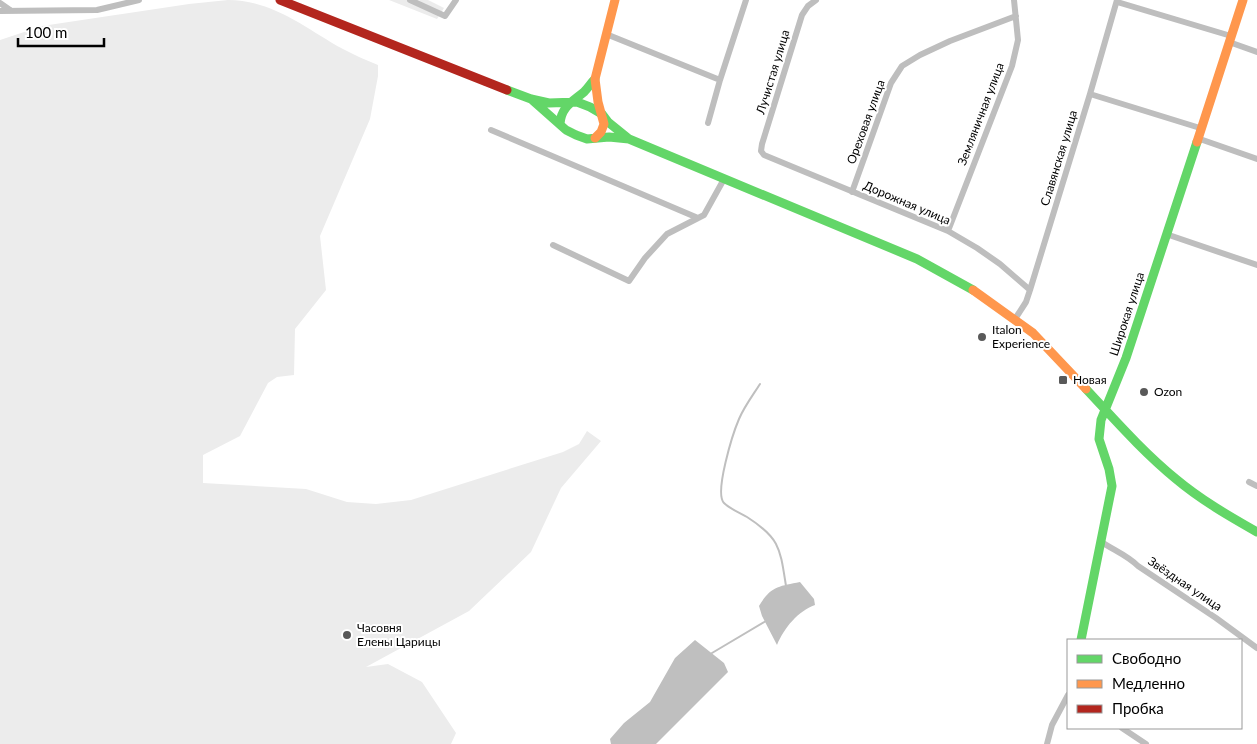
<svg xmlns="http://www.w3.org/2000/svg" width="1257" height="744" font-family="Lato,sans-serif">
	<style>
		.green { fill: #ececec }
		.water { fill: #bfbfbf }
		.lines { fill: none; stroke-linecap: round; stroke-linejoin: round }
		.stream { stroke: #bfbfbf; stroke-width: 2 }
		.street { stroke: #bebebe; stroke-width: 6 }
		.fast { stroke: #63d668; stroke-width: 9 }
		.slow { stroke: #ff974d; stroke-width: 9 }
		.jam { stroke: #b3261e; stroke-width: 9 }
		.poi-dot { fill: #595959; stroke: #fff; stroke-width: 2 }
		.labels { text-anchor: middle; stroke-width: 4; stroke-linejoin: round; paint-order: stroke }
		.street-label { font-size: 12px; fill: #000; stroke: #fff }
		.poi-label { font-size: 12px; fill: #000; stroke: #fff; text-anchor: start }
	</style>
	<rect width="100%" height="100%" fill="#fff"/>
	<path class="green" d="M228 0C273 0 305 28 343 49 354 55 366 60 378 65V76L370 119 320 236 326 290 295 329 294 375 277 377 268 383 240 436 203 455V483L306 489 347 502 376 504 411 500 563 452 579 444 587 431 601 441 561 488 531 552 469 611 366 667 388 664 422 682 456 733 451 744H0V40L42 26 189 4Z
		M389 0H428L444 8 437 19Z"/>
	<path class="water" d="M800 582 814 599 815 605C798 611 784 628 777 645L762 616 759 606C770 587 779 586 800 582Z
		M695 640 724 663 728 672 656 744H611L610 739 624 723 650 702 675 658Z"/>
	<g class="lines">
		<path class="stream" d="M760 384C753 395 744 407 739 419 733 433 714 493 724 503 730 509 740 513 747 517 780 538 780 548 786 586
			M712 653 766 621"/>
		<path class="street" d="M410 0 445 16 456 0
			M816 0 808 6 802 15 762 144 761 151 764 155 948 231 977 248 1000 264 1030 290
			M1117 2 1231 36
			M0 3 10 10
			M0 11 97 10 139 0
			M606 34 720 80
			M1229 42 1257 52
			M1090 94 1200 128
			M708 123 720 80 746 0
			M491 130 698 218
			M1197 138 1257 159
			M852 192 891 83 902 66 920 55 950 41 1016 16
			M948 231 1012 66 1018 40 1014 0
			M1166 234 1257 265
			M553 245 629 281 645 258 667 234 704 215 724 179
			M1015 319 1026 302 1030 290 1090 94 1117 0
			M1249 482 1257 486
			M1100 541C1113 550 1127 555 1138 566L1216 618 1257 648
			M1122 728 1146 744
			M1047 744 1052 725 1068 695"/>
		<path class="fast" d="M507 90 531 99 549 103 577 102 590 107 602 114 608 122 629 139
			M531 99 566 130 576 135 587 139 609 137 629 139 917 259 973 290
			M560 124C561 107 572 102 584 92 588 88 591 83 595 79
			M1086 389C1115 420 1143 452 1176 479 1201 500 1229 516 1257 532
			M1081 640 1112 486 1109 469 1099 439 1101 420 1126 358 1197 142"/>
		<path class="slow" d="M595 138 601 132 604 124 598 102 595 79 615 0
			M1197 142 1243 0
			M973 290 1033 333 1086 389"/>
		<path class="jam" d="M280 0 507 90"/>
	</g>
	<g class="poi-dot">
		<circle cx="982" cy="337" r="5"/>
		<rect x="1058" y="375" width="10" height="10" rx="2.5"/>
		<circle cx="1144" cy="392" r="5"/>
		<circle cx="347" cy="635" r="5"/>
	</g>
	<g class="labels">
		<g class="street-label">
			<text transform="translate(773 72) rotate(-73)" y="4">Лучистая улица</text>
			<text transform="translate(981 114) rotate(-69)" y="4">Земляничная улица</text>
			<text transform="translate(866 122) rotate(-70)" y="4">Ореховая улица</text>
			<text transform="translate(1059 158) rotate(-73)" y="4">Славянская улица</text>
			<text transform="translate(907 203) rotate(23)" y="4">Дорожная улица</text>
			<text transform="translate(1127 314) rotate(-72)" y="4">Широкая улица</text>
			<text transform="translate(1185 584) rotate(34)" y="4">Звёздная улица</text>
		</g>
		<g class="poi-label">
			<text x="992" y="334">Italon<tspan x="992" dy="14">Experience</tspan></text>
			<text x="1073" y="384">Новая</text>
			<text x="1154" y="396">Ozon</text>
			<text x="357" y="632">Часовня<tspan x="357" dy="14">Елены Царицы</tspan></text>
		</g>
	</g>
	<rect x="1067" y="639" width="175" height="90" fill="#ffffff" stroke="#999999"/>
	<rect x="1077" y="655" width="25" height="8" fill="#63d668" stroke="#999999"/>
	<text x="1112" y="664" font-size="15" fill="#000000">Свободно</text>
	<rect x="1077" y="680" width="25" height="8" fill="#ff974d" stroke="#999999"/>
	<text x="1112" y="689" font-size="15" fill="#000000">Медленно</text>
	<rect x="1077" y="705" width="25" height="8" fill="#b3261e" stroke="#999999"/>
	<text x="1112" y="714" font-size="15" fill="#000000">Пробка</text>
	<path d="M18 38v8h86v-8" fill="none" stroke="#000000" stroke-width="2.5"/>
	<text x="25" y="38" font-size="15" fill="#000000" stroke="#ffffff" stroke-width="4" paint-order="stroke">100 m</text>
</svg>
